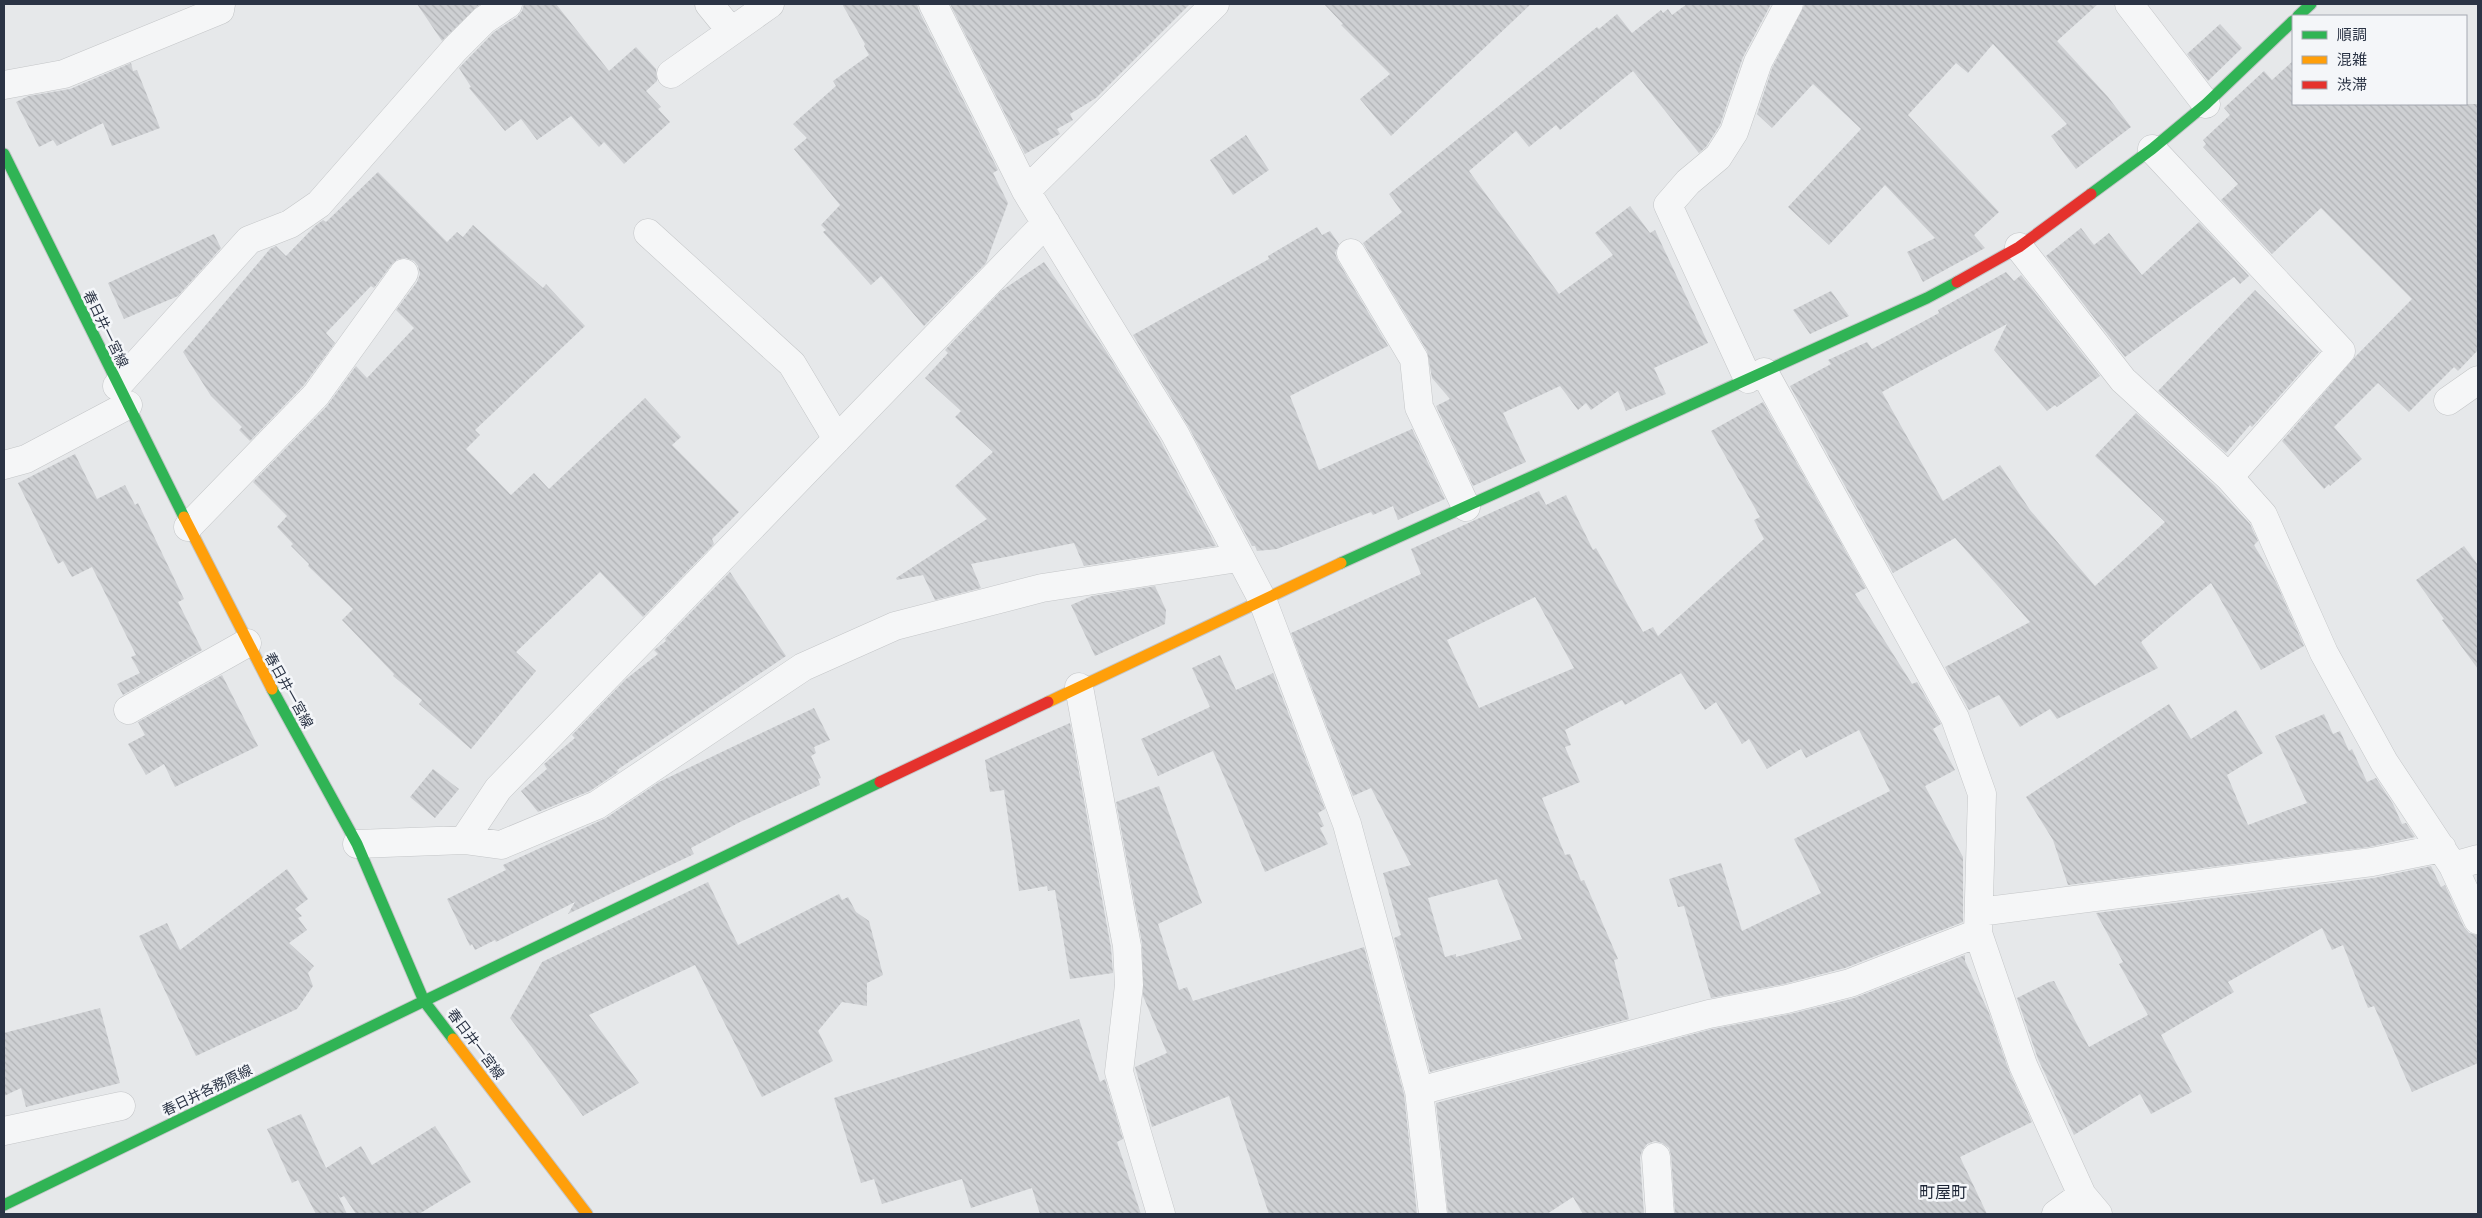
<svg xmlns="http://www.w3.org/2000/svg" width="2482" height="1218" font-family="Rubik,'Noto Sans JP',sans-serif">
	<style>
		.building { fill: url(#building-back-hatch); fill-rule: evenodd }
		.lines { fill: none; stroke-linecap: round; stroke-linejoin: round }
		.street-casing { stroke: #c4c6c8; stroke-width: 29 }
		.fast-casing { stroke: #c4c6c8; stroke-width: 13 }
		.slow-casing { stroke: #c4c6c8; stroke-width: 13 }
		.jam-casing { stroke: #c4c6c8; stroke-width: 13 }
		.street { stroke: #f5f6f7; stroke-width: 28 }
		.fast { stroke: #30b455; stroke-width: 11 }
		.slow { stroke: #ff9f0a; stroke-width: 11 }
		.jam { stroke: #e5322d; stroke-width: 11 }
		.labels { text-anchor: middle; stroke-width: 5; stroke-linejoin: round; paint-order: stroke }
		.street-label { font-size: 14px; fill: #2b3445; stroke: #f4f6f9 }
		.quarter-label { font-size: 16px; fill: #1d2536; stroke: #f4f6f9 }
	</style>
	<defs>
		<pattern id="building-back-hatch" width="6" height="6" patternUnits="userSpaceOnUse" patternTransform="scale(1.25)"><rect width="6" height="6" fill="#ced0d3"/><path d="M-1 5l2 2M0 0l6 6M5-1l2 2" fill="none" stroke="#b1b3b6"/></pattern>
	</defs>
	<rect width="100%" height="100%" fill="#e6e8ea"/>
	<path class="building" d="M417 4H480L442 41Z
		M524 4H556L609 71 636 47 656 69 657 81 646 91 661 107 658 109 670 122 624 164 604 142 599 147 571 116 537 140 521 119 505 131 469 88 471 87 459 68 494 32 517 17 522 11Z
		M842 4H917L919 11 998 170 993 173 1008 203 986 263 924 326 881 276 871 285 823 232 826 230 821 225 840 205 794 149 807 138 793 124 836 86 833 81 869 55 864 46 865 44Z
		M950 4H1190L1096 98 1070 114 1073 120 1057 129 1060 134 1025 154Z
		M1324 4H1531L1391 136 1360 99 1390 74 1341 25 1343 24Z
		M1687 4H1771L1743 57 1720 125 1706 147 1699 153 1633 71 1560 130 1556 125 1529 147 1516 131 1469 171 1559 294 1613 255 1595 233 1630 206 1650 233 1655 230 1708 343 1654 368 1666 394 1626 411 1618 391 1591 410 1586 403 1578 410 1560 386 1503 413 1526 462 1473 486 1436 406 1450 399 1432 378 1427 351 1363 243 1402 212 1389 194 1597 27 1599 29 1617 14 1632 33 1661 10 1663 13 1668 9 1672 15Z
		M1805 4H2098L2057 41 2108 97 2131 127 2076 169 2051 136 2067 124 1993 44 1968 73 1956 63 1908 115 1999 212 1974 235 1985 248 1923 282 1907 252 1935 238 1885 185 1829 245 1788 207 1861 129 1813 84 1772 128 1757 114 1772 68Z
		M2220 24 2242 48 2208 81 2187 54Z
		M2293 61V104H2478V350L2458 371 2454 367 2409 412 2378 383 2334 427 2362 459 2330 486 2329 484 2324 489 2282 441 2355 357 2412 299 2321 208 2272 254 2221 200 2238 184 2203 147 2206 144 2203 140 2230 115 2224 108 2264 71 2272 80Z
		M131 63 133 71 137 70 160 128 112 146 103 123 57 146 53 140 39 147 16 102 28 96 70 89Z
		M1246 135 1269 170 1233 195 1210 160Z
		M378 172 447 242 457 232 463 237 473 225 543 288 546 284 585 326 475 430 480 435 466 449 511 495 534 473 549 489 645 398 681 437 672 445 739 512 712 539 714 544 643 617 600 572 516 652 536 671 471 749 419 704 422 700 393 676 394 674 342 620 353 609 308 566 309 564 291 546 293 544 277 527 287 516 253 482 327 406 356 366 367 378 414 328 396 310 417 282 420 274 418 266 414 261 406 258 398 259 392 264 374 288 371 286 326 333 335 343 304 385 250 441 239 430 242 427 211 396 183 352 270 249 276 246 286 256 315 226 323 220 326 222Z
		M2199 222 2249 276 2240 284 2234 277 2125 357 2046 256 2081 228 2094 245 2109 233 2142 275Z
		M1317 227 1322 235 1330 231 1339 244 1335 253 1338 261 1388 346 1290 396 1319 470 1412 429 1445 499 1398 520 1393 506 1373 515 1371 512 1277 549 1257 551 1255 546H1252L1188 426 1133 335 1269 259 1268 256Z
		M214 234 221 248 178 296 124 319 108 283Z
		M1044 262 1106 351 1161 442 1216 546 1084 566 1074 543 971 564 981 588 935 600 923 575 897 580 896 578 987 519 955 486 993 452 955 417 961 411 925 378 948 353 945 350 1001 291Z
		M2006 272 2014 281 2021 275 2100 376 2057 407 2055 405 2047 411 1994 350 2007 324 1882 392 1943 501 2000 465 2030 510 2095 586 2165 522 2095 456 2136 413 2214 485 2250 524 2258 541 2254 545 2276 582 2304 646 2261 670 2211 583 2141 642 2158 668 2057 719 2050 709 2020 727 1999 695 1969 710 1945 667 2030 622 1955 538 1893 573 1790 386 1831 364 1828 360 1867 342 1872 349 1939 313 1938 310Z
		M2255 290 2319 352 2252 427 2250 425 2226 453 2158 391Z
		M1831 291 1849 316 1810 334 1793 310Z
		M1763 402 1866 588 1855 594 1912 684 1917 682 1941 724 1933 729 1955 770 1925 786 1963 857V922L1845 968 1784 984 1711 998 1684 906 1678 907 1669 879 1721 863 1742 931 1821 893 1794 839 1890 791 1859 730 1806 758 1801 749 1767 769 1749 739 1742 744 1716 702 1705 710 1681 673 1625 705 1622 700 1565 730 1571 745 1565 747 1580 782 1542 798 1565 855 1570 854 1581 881 1584 880 1618 959 1614 960 1629 1019 1430 1072 1394 938 1401 935 1383 873 1411 865 1371 788 1353 796 1291 633 1421 574 1411 549 1539 491 1546 505 1566 495 1593 550 1596 548 1643 632 1653 627 1658 636 1764 539 1754 520 1760 517 1711 431ZM1535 597 1574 668 1479 708 1447 640ZM1497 879 1522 939 1456 957V954L1445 957 1428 898Z
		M75 454 97 499 125 485 135 505 138 503 184 599 178 602 202 650 123 695 117 684 140 673 131 657 136 655 92 567 72 577 63 561 58 564 18 483Z
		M2464 546 2478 565V669L2442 620 2444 619 2416 580Z
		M730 572 786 656 617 770 618 772 590 791 538 812 521 791 547 769 544 764 575 738 572 735 626 679 658 654 654 650 666 641 665 639Z
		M1155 586 1166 610 1165 624 1095 656 1071 605 1092 596Z
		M1220 655 1236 690 1273 673 1325 809 1318 813 1324 826 1320 828 1328 844 1265 872 1213 751 1158 776 1141 739 1210 707 1192 668Z
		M222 675 258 746 175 787 164 764 146 775 128 744 145 735 138 722Z
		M2169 704 2191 739 2236 710 2263 753 2227 775 2248 825 2307 803 2275 736 2324 714 2333 734 2340 731 2349 751 2352 749 2367 782 2376 778 2393 804 2402 824 2406 823 2415 837 2369 847 2068 885 2053 840 2026 797Z
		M814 708 830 740 814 747 816 753 811 756 821 778 818 779 820 785 740 822 691 848 694 854 568 914 575 902 496 942 495 940 475 950 472 944 470 946 447 899 506 870 503 865 606 818 659 782Z
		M1070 723 1111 948 1113 973 1070 979 1055 890 1048 891 1047 886 1019 891 1004 790 990 792 985 760Z
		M433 769 459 789 435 818 410 797Z
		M1159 786 1202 903 1158 924 1179 990 1187 987 1193 1001 1364 947 1404 1094 1417 1214H1269L1229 1096 1152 1127 1135 1067 1167 1053 1143 996 1142 943 1116 802Z
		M2431 866 2441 887 2445 885 2464 927 2469 933 2478 935V1063L2412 1092 2374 1006 2368 1008 2343 945 2332 950 2322 928 2228 982 2234 992 2161 1035 2192 1092 2151 1114 2140 1094 2074 1135 2038 1059 2017 998 2049 982 2054 981 2089 1047 2148 1015 2119 964 2123 962 2096 913 2374 878Z
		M287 869 308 899 295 909 302 916 298 918 307 930 289 943 314 966 308 973 313 986 297 1009 196 1056 139 936 167 923 180 950Z
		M708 882 738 945 839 894 842 900 848 897 856 912 869 921 883 975 867 983V1006L842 1002 818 1031 833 1061 762 1097 695 965 589 1015 639 1083 583 1116 510 1018 542 962Z
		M1965 955V961L1989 1013 2009 1071 2032 1122 1960 1157 1987 1214H1675L1671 1155 1669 1148 1662 1143 1655 1141 1647 1144 1642 1151 1640 1158 1644 1214H1583L1573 1197 1547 1214H1448L1436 1103 1712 1029 1790 1014 1854 998Z
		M100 1008 120 1083 26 1107 21 1088 4 1096V1033Z
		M1079 1019 1100 1082 1105 1079 1123 1139 1117 1142 1141 1214H1040L1032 1188 971 1208 962 1179 882 1204 874 1179 861 1183 834 1098Z
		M301 1114 326 1168 361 1146 372 1165 435 1126 471 1182 419 1214H356L344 1196 340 1198 336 1191 347 1214H316L298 1180 292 1183 267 1129Z"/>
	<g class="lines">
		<g class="street-casing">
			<path id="street" d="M709 4 731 31
				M933 4 1026 191 1175 434 1262 599 1347 824 1419 1091 1433 1214
				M2129 4 2206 104
				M671 74 770 4
				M4 85 64 74 220 10 221 4
				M2152 149 2341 351 2229 477
				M1026 191 1215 4
				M648 233 792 364 837 439
				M2019 247 2123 380 2229 477 2263 515 2324 653 2384 762 2453 866 2478 920
				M1351 253 1414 359 1419 407 1466 507
				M1764 372 1955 718 1982 794 1978 933 2023 1065 2082 1195 2098 1214
				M1748 379 1668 205 1688 182 1718 157 1734 132 1758 62 1789 4
				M117 386 249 240 290 224 319 204 455 49 484 20 508 4
				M2448 401 2478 380
				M4 465 26 459 128 405
				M188 527 316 395 404 273
				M1079 687 1127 946 1129 985 1119 1072 1161 1214
				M128 710 247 643
				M464 840 501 845 597 805 803 667 895 626 1042 588 1238 558
				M357 844 464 840 498 789 1046 223
				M2453 866 2478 859
				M1979 912 2372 862 2442 848
				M1419 1091 1709 1014 1787 999 1850 983 1978 933
				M4 1131 121 1106
				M1656 1157 1660 1214
				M2056 1214 2082 1195"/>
		</g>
		<g class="fast-casing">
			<path id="fast" d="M2298 16 2311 4
				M4 154 184 517
				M2091 194 2152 149 2206 104 2293 21
				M1341 563 1927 298 1957 282
				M272 689 357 844 424 1001 453 1039
				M424 1001 880 782
				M4 1205 424 1001"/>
		</g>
		<g class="slow-casing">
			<path id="slow" d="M184 517 272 689
				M1048 702 1341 563
				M453 1039 587 1214"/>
		</g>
		<g class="jam-casing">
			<path id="jam" d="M1957 282 2019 247 2091 194
				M880 782 1048 702"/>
		</g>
		<use href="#street" class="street"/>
		<use href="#fast" class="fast"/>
		<use href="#slow" class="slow"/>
		<use href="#jam" class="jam"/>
	</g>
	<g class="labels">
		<g class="street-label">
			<text transform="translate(106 329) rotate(64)" y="5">春日井一宮線</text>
			<text transform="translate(289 690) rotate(61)" y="5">春日井一宮線</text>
			<text transform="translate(476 1044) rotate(53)" y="5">春日井一宮線</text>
			<text transform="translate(207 1090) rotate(-26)" y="5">春日井各務原線</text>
		</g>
		<g class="quarter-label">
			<text x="1943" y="1198">町屋町</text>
		</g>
	</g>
	<rect width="2482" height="1218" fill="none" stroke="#2b3445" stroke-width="10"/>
	<rect x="2292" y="15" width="175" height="90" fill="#f4f6f9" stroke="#a4a8b1"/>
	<rect x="2302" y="31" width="25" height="8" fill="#30b455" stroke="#a4a8b1"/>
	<text x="2337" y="40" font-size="15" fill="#2b3445">順調</text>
	<rect x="2302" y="56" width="25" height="8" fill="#ff9f0a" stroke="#a4a8b1"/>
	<text x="2337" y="65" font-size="15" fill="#2b3445">混雑</text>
	<rect x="2302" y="81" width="25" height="8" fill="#e5322d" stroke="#a4a8b1"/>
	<text x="2337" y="90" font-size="15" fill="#2b3445">渋滞</text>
</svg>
